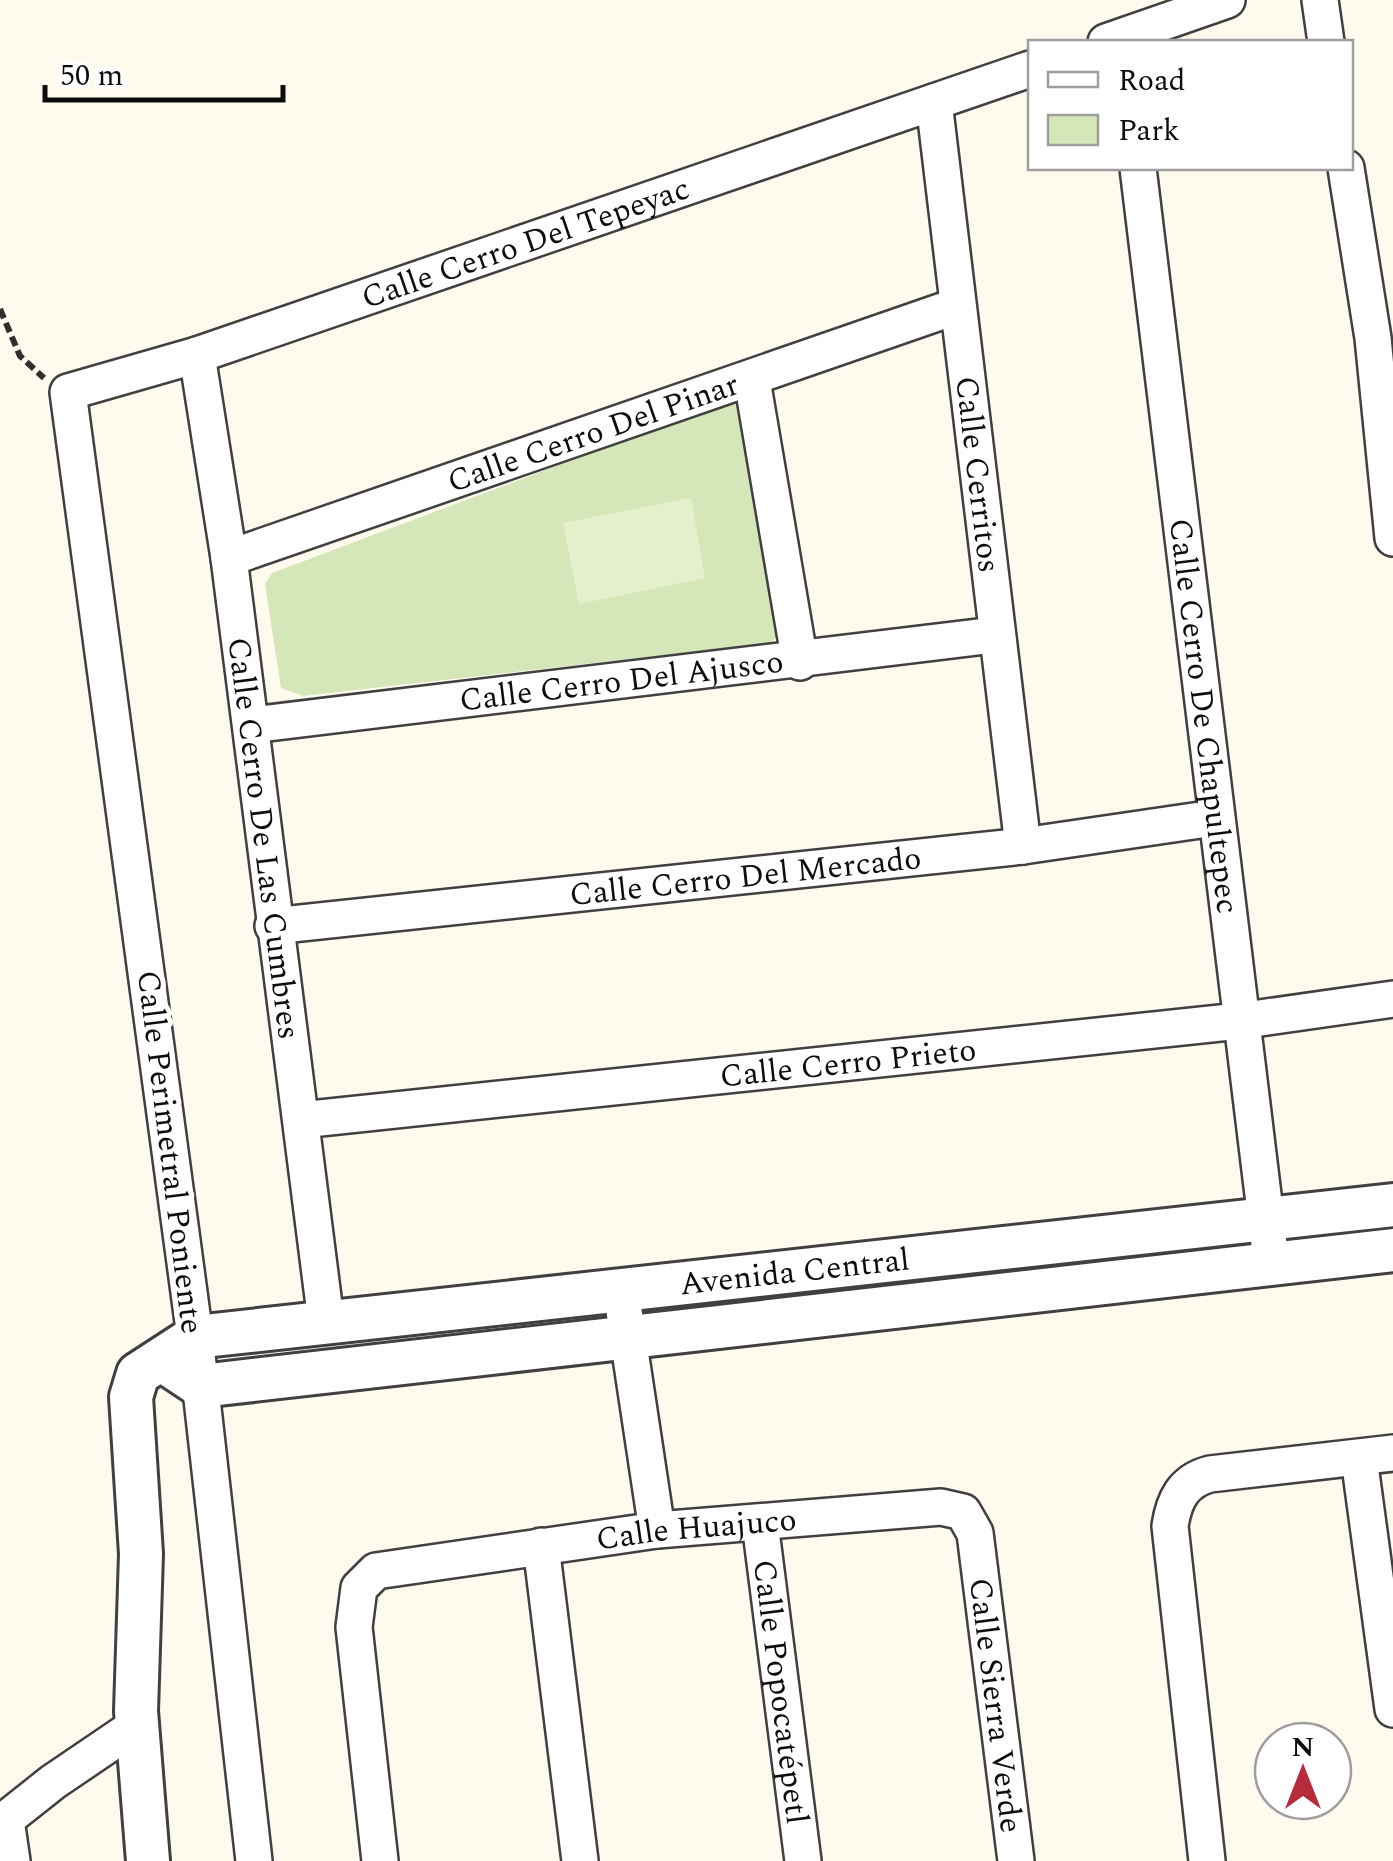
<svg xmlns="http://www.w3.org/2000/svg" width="1393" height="1861" font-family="Spectral,serif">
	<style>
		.green { fill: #d5e7b9 }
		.pitch { fill: #e5efcb }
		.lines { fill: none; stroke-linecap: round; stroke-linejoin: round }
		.minor-casing { stroke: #404040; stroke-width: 40 }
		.tertiary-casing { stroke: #404040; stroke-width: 48 }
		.path { stroke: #2f2f2f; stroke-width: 6; stroke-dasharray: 10 5; stroke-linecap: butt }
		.minor { stroke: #fff; stroke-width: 35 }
		.tertiary { stroke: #fff; stroke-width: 42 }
		.labels { text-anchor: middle; stroke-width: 10; stroke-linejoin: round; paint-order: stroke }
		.street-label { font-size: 32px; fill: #0d0d0d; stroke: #fff }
	</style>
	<rect width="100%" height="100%" fill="#fefaee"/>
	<path class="green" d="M724 403 743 406 780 633 771 643 303 696 281 688 265 584 272 573Z"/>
	<path class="pitch" d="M691 498 705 578 579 604 563 523Z"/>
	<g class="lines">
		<g class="minor-casing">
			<g id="minor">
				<path d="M1320 0 1326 42"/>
				<path d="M1106 42 1227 0"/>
				<path id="s1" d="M934 102 1023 846"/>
				<path id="s2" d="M1138 168 1269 1244"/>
				<path d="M1346 168 1373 338 1393 538"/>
				<path id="s3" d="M197 355 229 558 326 1321"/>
				<path d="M752 380 800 662"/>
				<path id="s4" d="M229 558 957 306"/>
				<path id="s5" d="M252 725 994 635"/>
				<path id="s6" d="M273 926 1023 846 1214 818"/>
				<path id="s7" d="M301 1120 1239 1021 1393 999"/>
				<path d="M621 1291 657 1530"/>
				<path d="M1359 1458 1393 1709"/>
				<path id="s8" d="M760 1523 803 1861"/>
				<path d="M541 1546 580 1861"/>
				<path d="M6 1820 12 1861"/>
				<path d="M0 1824 53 1782 137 1725"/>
				<path id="s9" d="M254 1861 195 1337 68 392 197 355 1030 69"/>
				<path id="s10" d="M380 1861 354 1627 359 1588 376 1571 657 1530 941 1507 963 1512 975 1533 1016 1861"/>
				<path d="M1207 1861 1170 1526C1174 1500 1183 1481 1210 1474L1393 1453"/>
			</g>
		</g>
		<g class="tertiary-casing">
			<g id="tertiary">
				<path d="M162 1360 201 1386 1393 1250"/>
				<path id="s11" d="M148 1861 136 1711 141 1554 131 1397 138 1374 195 1337 1393 1205"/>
			</g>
		</g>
		<path class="path" d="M0 309 20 356 44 378"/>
		<use href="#minor" class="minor"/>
		<use href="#tertiary" class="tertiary"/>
	</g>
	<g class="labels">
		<g class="street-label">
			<text dy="11" stroke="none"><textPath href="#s9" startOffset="1962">Calle Cerro Del Tepeyac</textPath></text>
			<text dy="11" stroke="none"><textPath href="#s4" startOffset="385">Calle Cerro Del Pinar</textPath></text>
			<text dy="11" stroke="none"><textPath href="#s1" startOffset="375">Calle Cerritos</textPath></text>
			<text dy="11" stroke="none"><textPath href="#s5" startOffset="372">Calle Cerro Del Ajusco</textPath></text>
			<text dy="11" stroke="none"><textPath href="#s2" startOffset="552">Calle Cerro De Chapultepec</textPath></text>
			<text dy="11" stroke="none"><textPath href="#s3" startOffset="488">Calle Cerro De Las Cumbres</textPath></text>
			<text dy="11" stroke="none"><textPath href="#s6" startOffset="475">Calle Cerro Del Mercado</textPath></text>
			<text dy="11" stroke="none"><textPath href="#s7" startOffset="550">Calle Cerro Prieto</textPath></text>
			<text transform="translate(171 1152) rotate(83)" y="11">Calle Perimetral Poniente</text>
			<text dy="11" stroke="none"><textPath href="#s11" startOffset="1160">Avenida Central</textPath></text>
			<text dy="11" stroke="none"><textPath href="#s10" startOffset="622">Calle Huajuco</textPath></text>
			<text dy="11" stroke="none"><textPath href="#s8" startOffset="170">Calle Popocatépetl</textPath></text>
			<text dy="11" stroke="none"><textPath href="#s10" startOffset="1088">Calle Sierra Verde</textPath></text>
		</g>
	</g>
	<rect x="1028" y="40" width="325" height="130" fill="#ffffff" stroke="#9e9e9e" stroke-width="2.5"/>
	<rect x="1048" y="72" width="50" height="15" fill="#ffffff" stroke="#9e9e9e" stroke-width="2.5"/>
	<text x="1118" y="90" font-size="30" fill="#0d0d0d">Road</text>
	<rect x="1048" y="115" width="50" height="30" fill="#d5e7b9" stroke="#9e9e9e" stroke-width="2.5"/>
	<text x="1118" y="140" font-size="30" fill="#0d0d0d">Park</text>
	<g transform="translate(1303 1771)"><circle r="48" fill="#ffffff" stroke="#9e9e9e" stroke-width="2.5"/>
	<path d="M0-8L18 38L0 25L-18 38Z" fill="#b82b3d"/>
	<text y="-15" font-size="28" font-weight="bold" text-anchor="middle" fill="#0d0d0d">N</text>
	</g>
	<path d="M45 85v15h238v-15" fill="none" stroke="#0d0d0d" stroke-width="5"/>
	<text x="60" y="85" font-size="30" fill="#0d0d0d" stroke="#ffffff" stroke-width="8" paint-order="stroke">50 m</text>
</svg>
